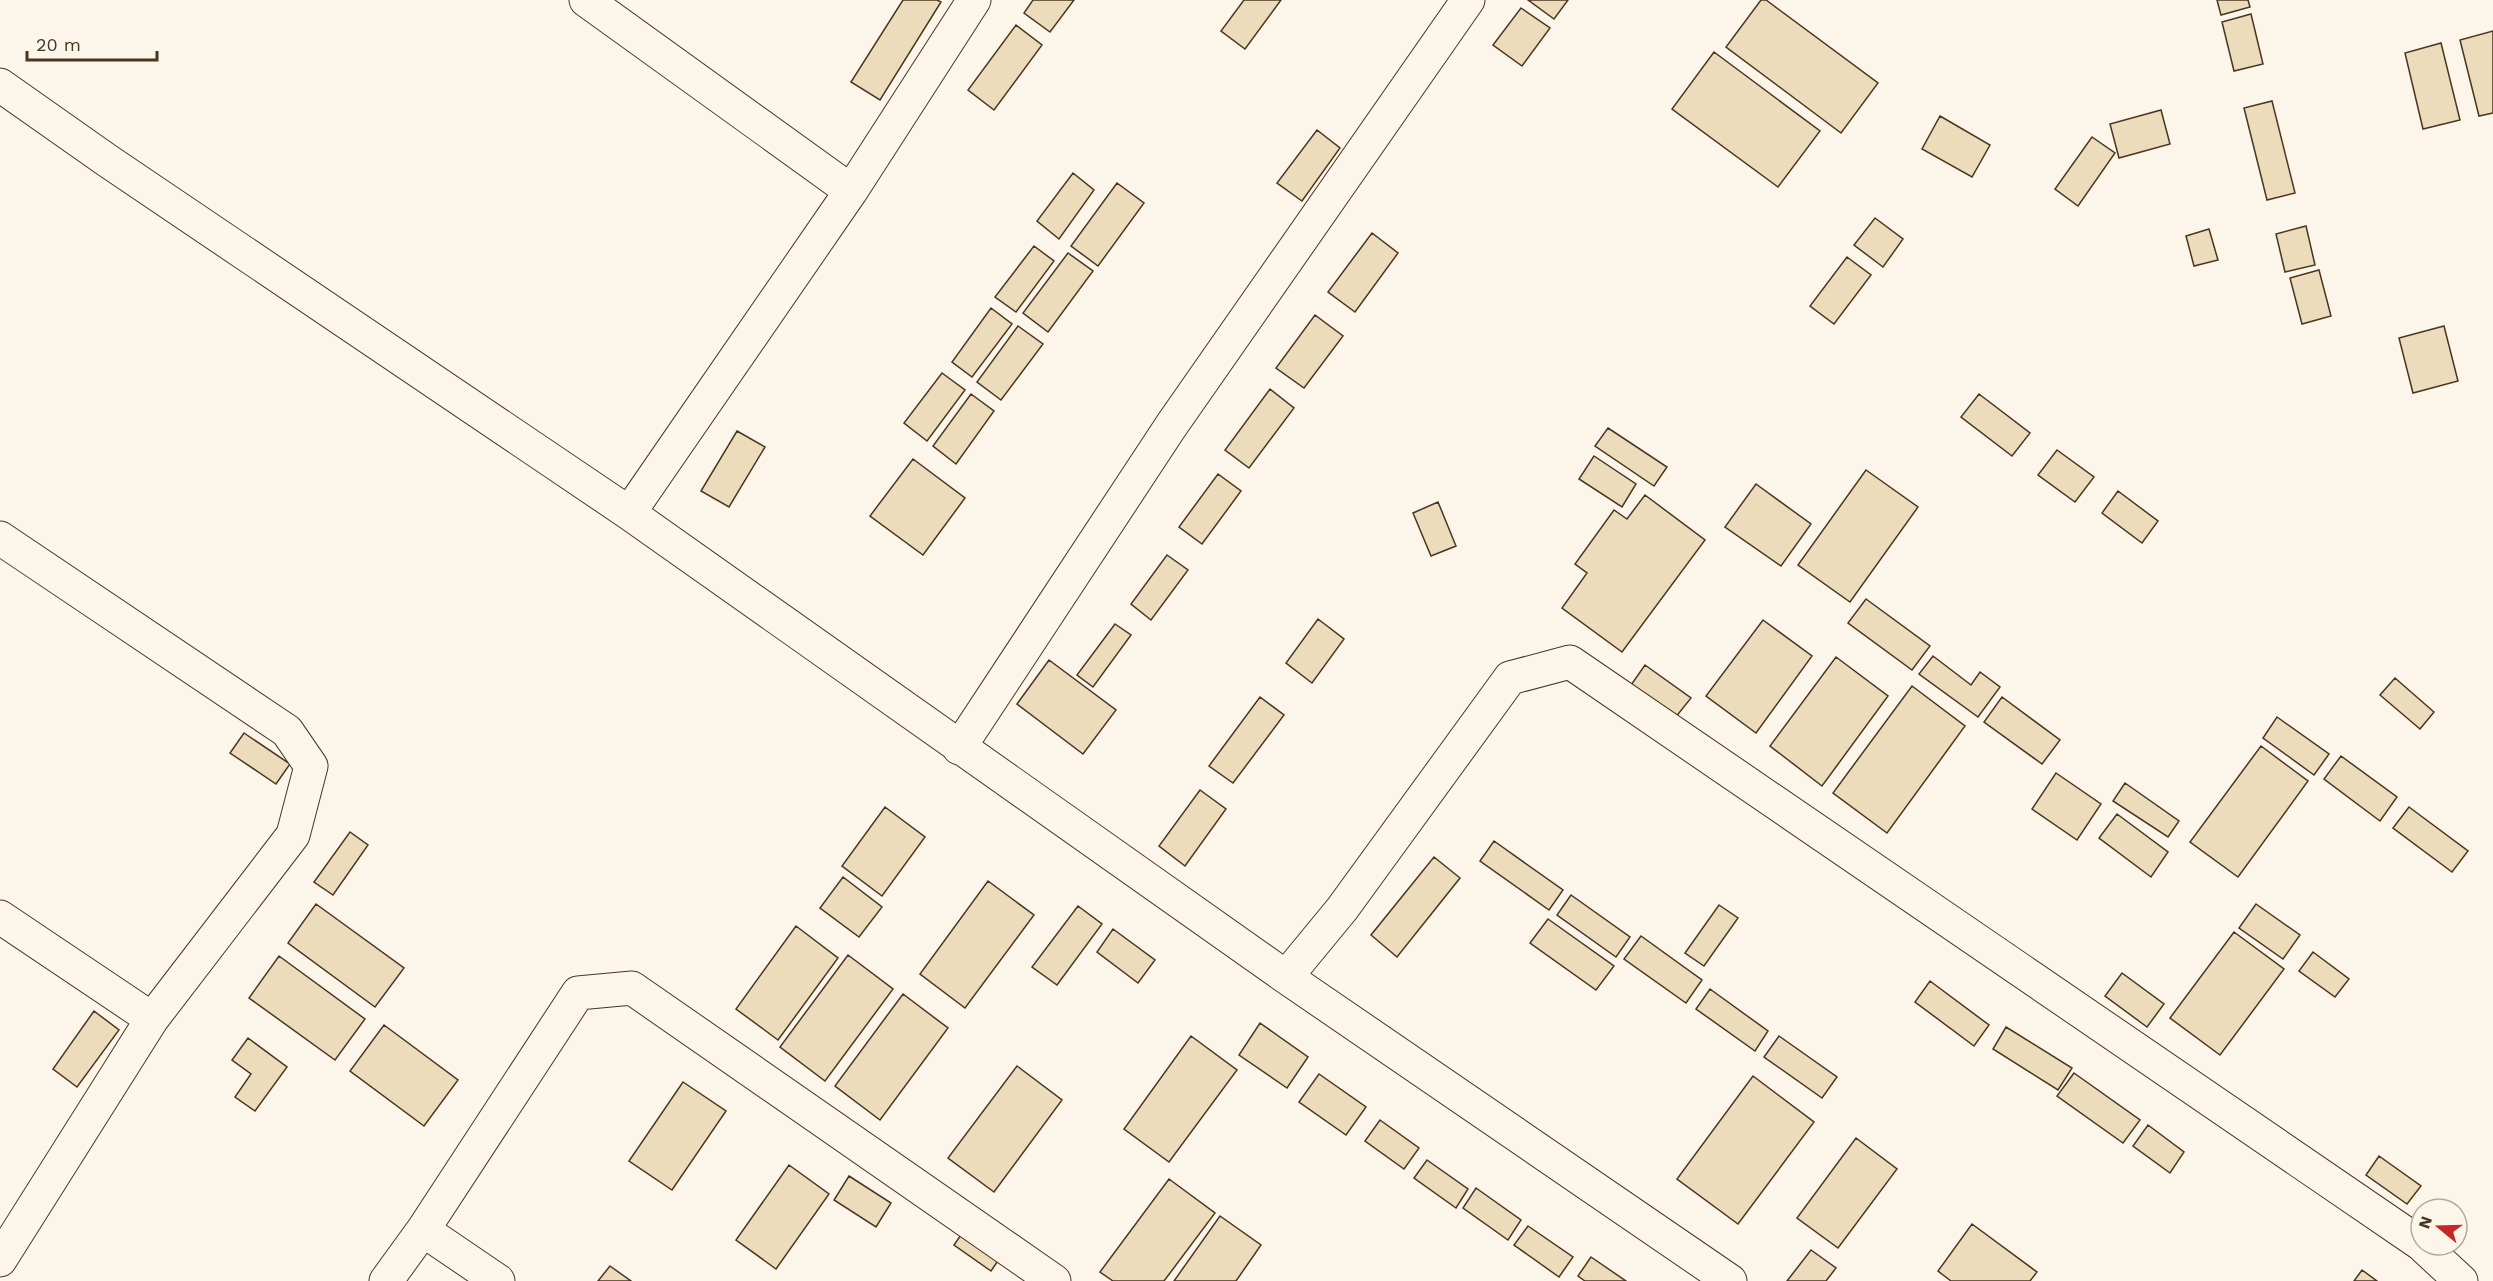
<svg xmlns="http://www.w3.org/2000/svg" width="2493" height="1281" font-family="'Work Sans',sans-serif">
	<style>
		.building { fill: #ecdcbc; stroke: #4a3520; stroke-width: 1.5 }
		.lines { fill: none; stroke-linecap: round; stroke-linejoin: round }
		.street-casing { stroke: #4a3520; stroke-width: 35 }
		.street { stroke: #fbf6e9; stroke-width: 33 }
	</style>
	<rect width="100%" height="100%" fill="#fbf6e9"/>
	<path class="building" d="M903 0H937L941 2 880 100 851 82Z
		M1033 0H1074L1050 32 1024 13Z
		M1244 0H1281L1245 49 1221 31Z
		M1528 0H1568L1554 19Z
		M1761 0H1766L1878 83 1841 133 1726 47Z
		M2217 0H2248L2250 7 2221 15Z
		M1521 8 1550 28 1522 66 1493 45Z
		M2251 14 2263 64 2234 71 2222 22Z
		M1016 25 1042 45 994 110 968 90Z
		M2493 31V113L2479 116 2460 40Z
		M2441 43 2460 120 2423 129 2405 53Z
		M1714 52 1820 131 1778 187 1672 109Z
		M2272 101 2295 193 2267 200 2244 108Z
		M2161 110 2170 144 2119 158 2110 124Z
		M1940 116 1990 145 1972 177 1922 149Z
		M1317 130 1340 148 1302 201 1277 183Z
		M2092 137 2115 153 2078 206 2055 189Z
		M1073 173 1094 190 1059 239 1037 221Z
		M1117 183 1144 203 1098 266 1071 246Z
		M1875 218 1903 239 1883 267 1854 245Z
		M2306 226 2315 265 2285 272 2276 234Z
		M2209 229 2218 260 2194 266 2186 236Z
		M1372 233 1398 253 1355 312 1328 292Z
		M1034 246 1054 261 1016 312 995 297Z
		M1068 253 1093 271 1048 332 1023 313Z
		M1847 257 1871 275 1834 324 1810 306Z
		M2319 270 2331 316 2302 324 2290 278Z
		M991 308 1012 324 972 377 952 362Z
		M1315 315 1343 336 1304 388 1276 368Z
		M1018 326 1043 344 1001 400 977 382Z
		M2444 326 2458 381 2413 393 2399 338Z
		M942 373 965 390 927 441 904 423Z
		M1270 389 1294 408 1249 468 1225 450Z
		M971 394 994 411 956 464 933 446Z
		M1979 394 2030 433 2012 456 1961 417Z
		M1608 428 1667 467 1654 486 1595 446Z
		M737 431 765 447 729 507 701 491Z
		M2057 450 2094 477 2075 502 2038 475Z
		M1594 456 1636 484 1622 507 1579 479Z
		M913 459 965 498 923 555 870 516Z
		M1866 470 1918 507 1850 602 1798 565Z
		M1218 474 1241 491 1202 544 1179 527Z
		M1756 484 1811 524 1781 566 1725 527Z
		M2118 491 2158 521 2142 543 2102 513Z
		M1645 495 1705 540 1622 652 1562 608 1587 573 1575 564 1614 510 1627 519Z
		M1438 502 1456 546 1431 556 1413 513Z
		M1167 555 1188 570 1151 620 1131 604Z
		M1866 599 1930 646 1912 670 1848 623Z
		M1318 619 1344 639 1312 683 1286 663Z
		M1763 620 1812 656 1756 733 1706 696Z
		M1115 624 1131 635 1093 687 1077 675Z
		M1933 656 1971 685 1980 672 2000 687 1978 717 1919 674Z
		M1836 657 1888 696 1822 786 1770 746Z
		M1049 660 1116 710 1083 754 1017 704Z
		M1645 665 1691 698 1675 718 1631 685Z
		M2395 678 2434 712 2420 729 2380 695Z
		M1912 686 1965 726 1887 833 1833 793Z
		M1260 697 1284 715 1233 783 1209 766Z
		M2002 697 2060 740 2042 764 1984 722Z
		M2277 717 2329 754 2314 775 2263 738Z
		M244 733 290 764 276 784 230 753Z
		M2261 746 2308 781 2238 877 2190 842Z
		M2341 756 2397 797 2380 821 2324 779Z
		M2056 773 2101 804 2077 840 2032 809Z
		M2125 783 2179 821 2168 837 2113 801Z
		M1200 790 1226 809 1185 866 1159 846Z
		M885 807 925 837 882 896 842 866Z
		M2409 807 2468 851 2452 872 2393 828Z
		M2117 814 2168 852 2151 877 2099 838Z
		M350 832 368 845 333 895 314 882Z
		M1494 841 1563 890 1549 910 1480 861Z
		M1434 857 1460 878 1397 957 1371 935Z
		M843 877 882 907 859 937 820 908Z
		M988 881 1034 915 965 1008 920 974Z
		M1571 895 1630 937 1616 957 1557 915Z
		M316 904 404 968 375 1007 288 943Z
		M2256 904 2300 935 2283 959 2239 928Z
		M1719 905 1738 918 1704 966 1685 953Z
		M1078 906 1102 924 1057 985 1032 967Z
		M1548 919 1614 966 1596 990 1530 943Z
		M796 926 838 958 778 1040 736 1009Z
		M1113 929 1155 960 1138 983 1097 952Z
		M2234 932 2284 969 2220 1055 2170 1018Z
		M1641 936 1702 980 1686 1003 1624 959Z
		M2313 952 2349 979 2335 997 2299 971Z
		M848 955 893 989 825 1081 780 1047Z
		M279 956 365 1019 335 1060 249 998Z
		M2122 973 2164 1004 2147 1027 2105 996Z
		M1930 981 1989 1025 1974 1046 1915 1002Z
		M1710 989 1768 1031 1755 1051 1696 1009Z
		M903 994 948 1028 880 1120 835 1086Z
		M94 1011 119 1030 77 1087 53 1069Z
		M1260 1023 1308 1057 1287 1088 1239 1055Z
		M384 1025 458 1080 424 1126 350 1071Z
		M2006 1027 2072 1068 2058 1090 1993 1049Z
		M1191 1036 1237 1070 1169 1162 1124 1129Z
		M1779 1036 1837 1077 1822 1098 1764 1057Z
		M248 1038 287 1067 255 1111 235 1097 251 1074 232 1060Z
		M1017 1066 1062 1100 994 1192 948 1158Z
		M2074 1073 2140 1120 2123 1143 2057 1096Z
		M1319 1074 1366 1107 1346 1135 1299 1102Z
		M1753 1076 1814 1122 1738 1224 1677 1179Z
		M683 1082 726 1111 672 1190 629 1161Z
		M1380 1120 1419 1148 1404 1169 1365 1141Z
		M2148 1125 2184 1152 2170 1173 2133 1146Z
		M1856 1138 1897 1169 1838 1248 1797 1218Z
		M2379 1156 2421 1186 2407 1204 2366 1175Z
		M1427 1160 1468 1189 1456 1208 1414 1178Z
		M789 1165 829 1194 776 1269 736 1240Z
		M849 1176 891 1203 876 1227 834 1200Z
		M1169 1179 1215 1213 1164 1281H1113L1100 1272Z
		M1476 1188 1521 1220 1508 1240 1463 1208Z
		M1220 1216 1261 1245 1236 1281H1174Z
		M1972 1224 2037 1272 2030 1281H1951L1938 1271Z
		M967 1226 1004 1252 991 1271 954 1245Z
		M1528 1226 1573 1257 1559 1277 1514 1245Z
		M1811 1250 1836 1268 1826 1281H1787Z
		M1591 1257 1626 1281H1585L1578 1276Z
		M610 1266 631 1281H598Z
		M2362 1270 2377 1281H2354Z"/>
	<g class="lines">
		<g class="street-casing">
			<path id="street" d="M586 0 851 191
				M0 85 108 161 629 513 1286 977 1730 1281
				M629 513 851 191 974 0
				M0 538 287 731 311 766 293 835 152 1019 0 1260
				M959 748 1171 426 1468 0
				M0 917 152 1019
				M1286 977 1342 909 1510 678 1570 662 2421 1244
				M423 1230 498 1281
				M2422 1245 2461 1281
				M386 1281 423 1230 578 993 632 988 1054 1281"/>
		</g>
		<use href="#street" class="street"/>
	</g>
	<g transform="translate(2439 1227) rotate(289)"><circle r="28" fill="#fbf6e9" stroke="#b4a999" stroke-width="1.5"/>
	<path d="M0-4.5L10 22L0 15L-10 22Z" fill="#c62828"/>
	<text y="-9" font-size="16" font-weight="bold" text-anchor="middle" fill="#4a3520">N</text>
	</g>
	<path d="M27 51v9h130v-9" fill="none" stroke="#4a3520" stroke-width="3"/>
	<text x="36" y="51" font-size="18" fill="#4a3520" stroke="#fbf6e9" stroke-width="4.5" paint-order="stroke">20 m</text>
</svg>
